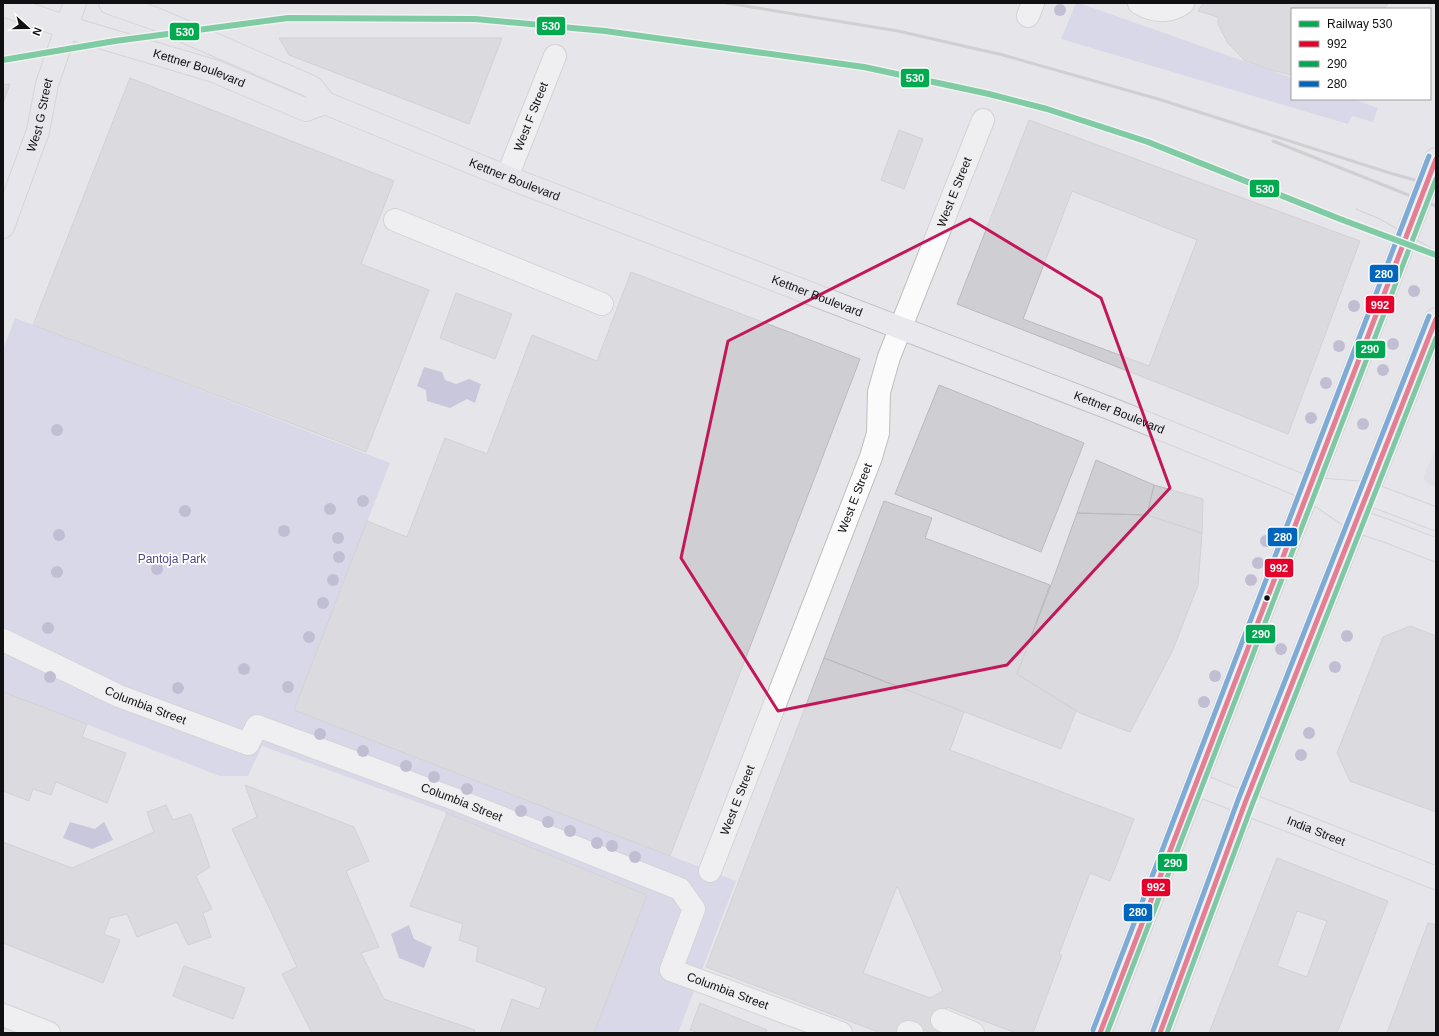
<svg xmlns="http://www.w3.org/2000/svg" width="1439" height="1036" font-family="Arial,sans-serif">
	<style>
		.built { fill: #d9d8e2 }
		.green { fill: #cac8e6 }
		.water { fill: #a6a2ca }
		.building { fill: #cfcfd3; stroke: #bababd; fill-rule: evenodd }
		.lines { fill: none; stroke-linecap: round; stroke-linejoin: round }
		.minor-casing { stroke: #bebec1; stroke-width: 24 }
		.major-casing { stroke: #c2c2c4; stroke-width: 24 }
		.minor { stroke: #fbfbfc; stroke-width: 22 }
		.major { stroke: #e9e9ed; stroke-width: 22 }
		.tram { stroke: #b6b6b7; stroke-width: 1 }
		.rail { stroke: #b6b6b7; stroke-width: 3 }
		.bus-1-casing { stroke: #fff; stroke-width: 8 }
		.bus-2-casing { stroke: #fff; stroke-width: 8 }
		.bus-3-casing { stroke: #fff; stroke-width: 8 }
		.bus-1 { stroke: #e4002b; stroke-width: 5 }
		.bus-2 { stroke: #00a651; stroke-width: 5 }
		.bus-3 { stroke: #0065bd; stroke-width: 5 }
		.rail-1-casing { stroke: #fff; stroke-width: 9 }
		.rail-1 { stroke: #04aa4f; stroke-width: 6 }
		.tree { fill: #958fb8 }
		.marked { fill: none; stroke: #c2185b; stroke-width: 3; stroke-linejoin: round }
		.bus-dot { fill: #101013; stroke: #fff; stroke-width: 1.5 }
		.labels { text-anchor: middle; stroke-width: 3.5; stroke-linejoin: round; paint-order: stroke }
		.street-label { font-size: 12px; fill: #101013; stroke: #fff }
		.park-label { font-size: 12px; fill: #52488f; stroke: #fff }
		.line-badge { stroke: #fff; stroke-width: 1.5 }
		.badge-label { font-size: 11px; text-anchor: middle; font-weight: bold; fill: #fff }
	</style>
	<rect width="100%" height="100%" fill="#e6e6ea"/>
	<path class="built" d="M1436 447V487L1428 484 1423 478Z"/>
	<path class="green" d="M1076 3H1079L1292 78V99H1353L1378 108 1373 122 1352 116 1348 124 1061 39Z
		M15 318 390 463 294 710 736 881 678 1033H594L647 895 447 813 262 746 248 776H220L3 692V350Z"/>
	<path class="water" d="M424 367 442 372 445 380 456 384 469 379 481 384 475 403 467 399 450 408 427 401 426 390 417 386Z
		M70 822 95 829 104 822 113 840 92 849 63 838Z
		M409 925 414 939 432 947 424 968 399 958 391 934Z"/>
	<path class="building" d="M1203 3H1389L1384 9H1292V75L1270 70 1244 60 1227 42 1218 24V17L1198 11Z
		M279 38H502L469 124 289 55Z
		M130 78 394 181 361 264 429 290 366 452 33 325Z
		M10 84 3 103V85Z
		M1029 120 1360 241 1288 434 957 304Z
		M899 130 923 139 904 189 881 180Z
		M1072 191 1197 240 1149 366 1023 319Z
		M631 272 860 359 670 856 294 710 367 521 407 537 445 438 487 454 532 335 597 361Z
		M456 293 512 314 495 359 440 338Z
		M939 385 1084 443 1041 552 895 494Z
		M1096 460 1154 485 1147 515 1077 513Z
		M1154 485 1203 499 1202 533 1147 515Z
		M884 501 932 518 925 538 1050 585 1017 674 1076 711 1061 749 824 658Z
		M1077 513 1147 515 1202 533 1198 585 1172 652 1130 732 1082 714 1017 674 1054 577Z
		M1410 626 1436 636V812L1350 781 1337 753 1383 637Z
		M824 658 964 712 950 750 1134 819 1110 881 1090 873 1059 954 1062 955 1033 1033H1016L947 1007 937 1033H931L911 1025 908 1033H881L706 967ZM897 886 943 991 930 998 863 973Z
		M3 692 87 724 82 737 126 753 107 803 56 782 51 795 33 789 29 801 3 791Z
		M245 785 354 827 369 861 346 871 379 947 361 953 384 999 475 1030 474 1033H312L282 974 297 967 232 829 257 817Z
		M166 805 173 820 191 814 210 867 196 876 212 909 203 913 211 937 188 945 177 922 137 937 127 914 110 918 104 934 120 940 103 983 3 943V842L72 868 154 832 147 812Z
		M447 813 647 895 594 1033H500L512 999 539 1009 546 988 476 961 478 947 459 940 463 924 410 906Z
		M1277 858 1388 901 1337 1033H1209ZM1297 911 1327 921 1307 977 1277 966Z
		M1428 923 1436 925V1033H1387Z
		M184 966 245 988 233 1019 173 996Z
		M700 1003 767 1030 766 1033H698L690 1030Z"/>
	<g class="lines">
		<g class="minor-casing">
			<g id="minor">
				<path d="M1139 3C1153 12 1170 13 1183 3"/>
				<path d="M1028 16 1033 3"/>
				<path id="s1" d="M507 177 555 56"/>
				<path d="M395 220 602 304"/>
				<path id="s2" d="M3 640 119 696 248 744 257 726 457 800 680 889 694 909 671 970 841 1033"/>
				<path id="s3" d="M710 871 871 457 878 433 879 392 889 357 983 120"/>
				<path d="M3 1015 49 1033"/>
				<path d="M942 1020 973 1033"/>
				<path d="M908 1032 912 1033"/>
			</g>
		</g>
		<g class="major-casing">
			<g id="major">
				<path id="s4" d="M110 3 156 19 312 87 325 103 507 177 1109 408 1310 489 1357 521 1387 531 1436 550"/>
				<path id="s5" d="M3 5 66 27 214 71 306 110 325 103"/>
				<path id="s6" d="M3 227 38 131 47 84 75 3"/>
				<path d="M1311 489 1367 493 1436 519"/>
				<path id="s7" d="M1196 784 1436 878"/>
				<path d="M1100 1033 1436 159"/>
				<path d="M1160 1033 1245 803 1436 319"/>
			</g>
		</g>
		<use href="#minor" class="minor"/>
		<use href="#major" class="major"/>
		<path class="tram" d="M1356 209 1380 219 1436 251"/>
		<path class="rail" d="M727 3 898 31 1003 55 1158 99 1390 173 1436 186
			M1273 141 1436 206"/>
		<g class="bus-1-casing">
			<path id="bus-1" d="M1100 1033 1436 159
				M1160 1033 1245 803 1436 319"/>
		</g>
		<g class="bus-2-casing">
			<path id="bus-2" d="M1107 1033 1436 179
				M1167 1033 1252 805 1436 338"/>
		</g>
		<g class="bus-3-casing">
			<path id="bus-3" d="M1093 1030 1429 156
				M1153 1031 1238 800 1429 316"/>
		</g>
		<use href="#bus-1" class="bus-1"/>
		<use href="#bus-2" class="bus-2"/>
		<use href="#bus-3" class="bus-3"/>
		<g class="rail-1-casing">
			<path id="rail-1" d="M3 60 115 41 288 18 475 19 605 31 864 67 989 94 1047 109 1148 142 1340 219 1436 255"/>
		</g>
		<use href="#rail-1" class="rail-1"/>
	</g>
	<g class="tree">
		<circle cx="1060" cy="10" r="6"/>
		<circle cx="1414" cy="291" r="6"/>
		<circle cx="1354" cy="306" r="6"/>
		<circle cx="1393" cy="344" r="6"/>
		<circle cx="1339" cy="346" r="6"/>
		<circle cx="1383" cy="370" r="6"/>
		<circle cx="1326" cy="383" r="6"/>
		<circle cx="1311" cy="418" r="6"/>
		<circle cx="1363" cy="424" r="6"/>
		<circle cx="57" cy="430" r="6"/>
		<circle cx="363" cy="501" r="6"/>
		<circle cx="330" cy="509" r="6"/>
		<circle cx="185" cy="511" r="6"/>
		<circle cx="284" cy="531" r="6"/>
		<circle cx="59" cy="535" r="6"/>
		<circle cx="338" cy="538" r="6"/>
		<circle cx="1266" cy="541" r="6"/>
		<circle cx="339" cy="557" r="6"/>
		<circle cx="1258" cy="563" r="6"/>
		<circle cx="157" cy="569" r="6"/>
		<circle cx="57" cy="572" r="6"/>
		<circle cx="333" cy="580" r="6"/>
		<circle cx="1251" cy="580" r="6"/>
		<circle cx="323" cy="603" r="6"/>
		<circle cx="48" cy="628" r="6"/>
		<circle cx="1347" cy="636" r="6"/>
		<circle cx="309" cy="637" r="6"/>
		<circle cx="1281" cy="649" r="6"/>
		<circle cx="1335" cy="667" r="6"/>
		<circle cx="244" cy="669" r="6"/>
		<circle cx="1215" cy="676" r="6"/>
		<circle cx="50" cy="677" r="6"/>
		<circle cx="288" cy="687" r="6"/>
		<circle cx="178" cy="688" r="6"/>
		<circle cx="1204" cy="702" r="6"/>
		<circle cx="1309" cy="733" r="6"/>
		<circle cx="320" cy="734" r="6"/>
		<circle cx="363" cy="751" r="6"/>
		<circle cx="1301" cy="755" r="6"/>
		<circle cx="406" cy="766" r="6"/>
		<circle cx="434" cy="777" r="6"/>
		<circle cx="467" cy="789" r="6"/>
		<circle cx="521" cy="811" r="6"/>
		<circle cx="548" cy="822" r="6"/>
		<circle cx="570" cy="831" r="6"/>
		<circle cx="597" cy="843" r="6"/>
		<circle cx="612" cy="846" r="6"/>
		<circle cx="635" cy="857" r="6"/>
	</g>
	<path d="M0 0H1439V1036H0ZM970 219 1101 298 1170 488 1007 665 778 711 681 558 728 341Z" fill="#e6e6ea" fill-opacity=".55" fill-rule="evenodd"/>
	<path class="marked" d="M970 219 1101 298 1170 488 1007 665 778 711 681 558 728 341Z"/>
	<circle class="bus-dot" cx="1267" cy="598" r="3.5"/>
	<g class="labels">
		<g class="street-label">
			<text dy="4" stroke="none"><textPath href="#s5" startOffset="206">Kettner Boulevard</textPath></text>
			<text dy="4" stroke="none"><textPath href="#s6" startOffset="118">West G Street</textPath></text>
			<text dy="4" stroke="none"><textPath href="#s1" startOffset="65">West F Street</textPath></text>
			<text dy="4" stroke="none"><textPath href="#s4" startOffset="444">Kettner Boulevard</textPath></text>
			<text dy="4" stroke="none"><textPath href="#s3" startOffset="724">West E Street</textPath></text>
			<text dy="4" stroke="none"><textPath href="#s4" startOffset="768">Kettner Boulevard</textPath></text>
			<text dy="4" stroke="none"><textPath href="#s4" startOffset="1092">Kettner Boulevard</textPath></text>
			<text dy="4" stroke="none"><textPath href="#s3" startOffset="400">West E Street</textPath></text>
			<text dy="4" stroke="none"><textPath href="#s2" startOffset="157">Columbia Street</textPath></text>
			<text dy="4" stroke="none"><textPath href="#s3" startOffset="76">West E Street</textPath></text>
			<text dy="4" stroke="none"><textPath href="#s2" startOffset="505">Columbia Street</textPath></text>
			<text dy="4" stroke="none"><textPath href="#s7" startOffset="129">India Street</textPath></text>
			<text dy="4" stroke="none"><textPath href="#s2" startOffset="890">Columbia Street</textPath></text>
		</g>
		<g class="park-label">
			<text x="172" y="563">Pantoja Park</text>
		</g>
	</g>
	<g class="line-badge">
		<rect x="536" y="16" width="30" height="20" rx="4" fill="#04aa4f"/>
		<rect x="169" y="22" width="31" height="19" rx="4" fill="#04aa4f"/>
		<rect x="900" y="68" width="30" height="20" rx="4" fill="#04aa4f"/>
		<rect x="1249" y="179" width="31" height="19" rx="4" fill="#04aa4f"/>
		<rect x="1369" y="264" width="30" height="19" rx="4" fill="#0065bd"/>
		<rect x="1365" y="295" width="30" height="19" rx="4" fill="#e4002b"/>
		<rect x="1355" y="340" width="31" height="19" rx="4" fill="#00a651"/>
		<rect x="1267" y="527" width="31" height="20" rx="4" fill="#0065bd"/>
		<rect x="1264" y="558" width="30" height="20" rx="4" fill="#e4002b"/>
		<rect x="1245" y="624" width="31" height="20" rx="4" fill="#00a651"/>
		<rect x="1157" y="853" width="31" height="19" rx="4" fill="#00a651"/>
		<rect x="1141" y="878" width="30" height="19" rx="4" fill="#e4002b"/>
		<rect x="1123" y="903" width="30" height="19" rx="4" fill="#0065bd"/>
	</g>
	<g class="badge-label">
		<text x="551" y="30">530</text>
		<text x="185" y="36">530</text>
		<text x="915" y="82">530</text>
		<text x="1265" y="193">530</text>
		<text x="1384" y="278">280</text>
		<text x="1380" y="309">992</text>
		<text x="1370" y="353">290</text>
		<text x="1283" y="541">280</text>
		<text x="1279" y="572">992</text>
		<text x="1261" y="638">290</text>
		<text x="1173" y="867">290</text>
		<text x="1156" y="891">992</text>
		<text x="1138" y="916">280</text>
	</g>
	<rect width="1439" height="1036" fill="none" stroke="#101013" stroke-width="8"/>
	<rect x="1291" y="8" width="140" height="92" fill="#ffffff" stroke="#9f9fa1"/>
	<rect x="1299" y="21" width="20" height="6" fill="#04aa4f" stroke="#9f9fa1"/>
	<text x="1327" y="28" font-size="12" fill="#101013">Railway 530</text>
	<rect x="1299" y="41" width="20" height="6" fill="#e4002b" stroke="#9f9fa1"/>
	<text x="1327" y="48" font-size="12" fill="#101013">992</text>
	<rect x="1299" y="61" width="20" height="6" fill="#00a651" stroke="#9f9fa1"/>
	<text x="1327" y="68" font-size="12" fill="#101013">290</text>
	<rect x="1299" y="81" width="20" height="6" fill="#0065bd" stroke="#9f9fa1"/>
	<text x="1327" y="88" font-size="12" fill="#101013">280</text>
	<g transform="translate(28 28) rotate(111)" stroke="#ffffff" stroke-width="3" paint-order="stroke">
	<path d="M0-3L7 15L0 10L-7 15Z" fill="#101013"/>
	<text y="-6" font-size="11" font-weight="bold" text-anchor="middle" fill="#101013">N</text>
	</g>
</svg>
